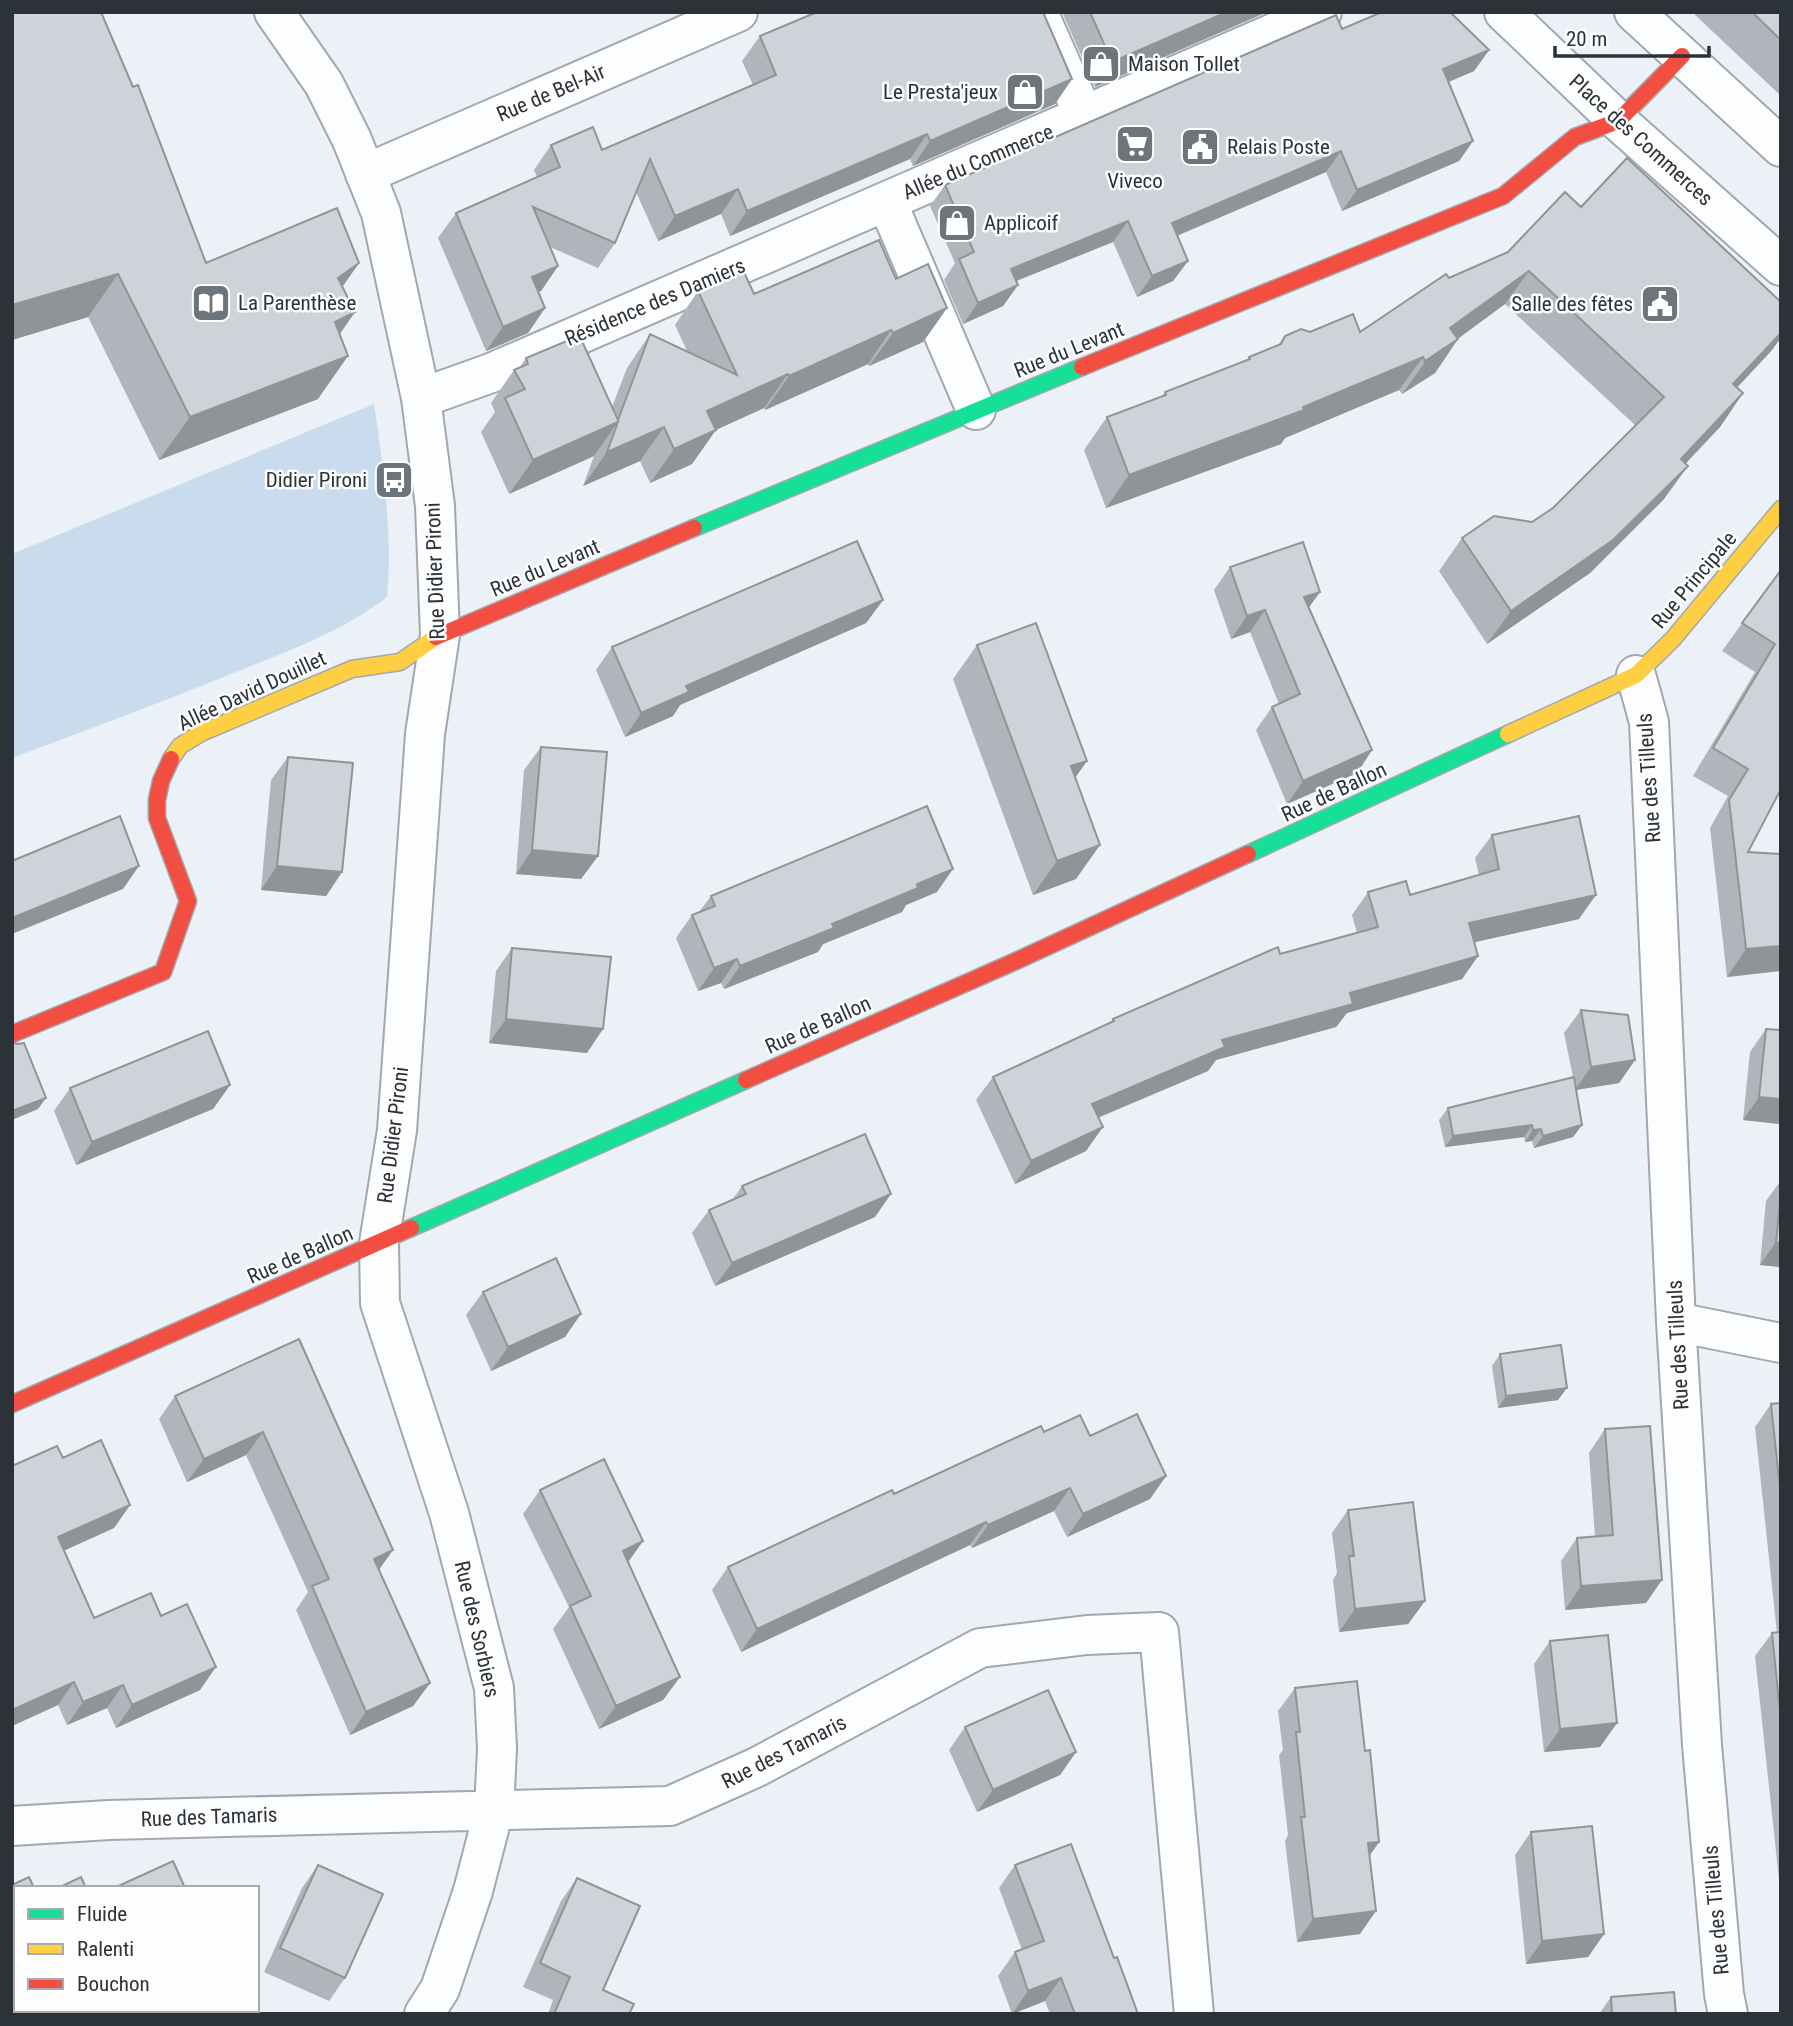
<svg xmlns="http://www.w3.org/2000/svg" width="1793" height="2026" font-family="'Roboto Condensed',sans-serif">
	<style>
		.green { fill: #c9dcee }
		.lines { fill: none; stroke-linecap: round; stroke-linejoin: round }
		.street-casing { stroke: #a2a8ad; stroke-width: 42 }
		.fast-casing { stroke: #a2a8ad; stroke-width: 19 }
		.slow-casing { stroke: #a2a8ad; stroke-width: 19 }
		.jam-casing { stroke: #a2a8ad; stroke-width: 19 }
		.street { stroke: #fcfdfe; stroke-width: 38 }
		.fast { stroke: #16e098; stroke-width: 16 }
		.slow { stroke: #ffcf43; stroke-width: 16 }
		.jam { stroke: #f24e42; stroke-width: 16 }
		.wall { fill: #b0b5bb }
		.shaded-wall { fill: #909498 }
		.building { fill: #cdd3d9; stroke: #909498; stroke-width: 2 }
		.labels { text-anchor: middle; stroke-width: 5; stroke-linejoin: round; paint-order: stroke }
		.poi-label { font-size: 21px; fill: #2b3238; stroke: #fdfdfd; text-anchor: start }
		.street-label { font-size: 21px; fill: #2b3238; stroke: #fdfdfd }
	</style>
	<rect width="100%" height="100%" fill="#ebf1f6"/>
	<path class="green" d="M374 404C383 465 393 536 387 597 342 632 288 651 236 672 162 702 87 730 12 758V554Z"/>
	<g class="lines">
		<g class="street-casing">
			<path id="street" d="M274 12 324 84 352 140 381 213 421 398 435 506 440 635 425 734 397 1130 379 1243 380 1303 449 1513 494 1688 497 1749 494 1810 473 1891 440 1989 424 2014
				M1038 12 1084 116
				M1504 12 1618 121 1781 266
				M1634 12 1781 147
				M365 174 738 12
				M887 202 976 410
				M421 398 491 373 1322 12
				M1636 675 1649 722 1676 1322 1702 1745 1724 1994 1728 2014
				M1676 1322 1781 1343
				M12 1826 109 1820 670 1806 757 1767 980 1648 1087 1635 1159 1632 1194 2014"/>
		</g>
		<g class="fast-casing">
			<path id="fast" d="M694 528 1082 367
				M1248 854 1508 734
				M411 1228 746 1080"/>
		</g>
		<g class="slow-casing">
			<path id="slow" d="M1508 734 1636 675 1673 639 1781 509
				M171 759 180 746 201 733 352 669 400 662 436 637"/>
		</g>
		<g class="jam-casing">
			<path id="jam" d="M1082 367 1503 196 1575 137 1618 121 1682 56
				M436 637 694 528
				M12 1034 163 972 188 901 157 818V800L161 781 171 759
				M746 1080 1016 961 1248 854
				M12 1404 411 1228"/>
		</g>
		<use href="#street" class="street"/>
		<use href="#fast" class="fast"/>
		<use href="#slow" class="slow"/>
		<use href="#jam" class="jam"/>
	</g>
	<path class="wall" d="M12 12 206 263H359L342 287 355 312 340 334 318 399 159 460 88 317 12 340Z
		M1062 12H1267L1095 87Z
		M1692 12H1781V96Z
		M1342 29 1489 50 1474 71 1449 82 1473 141 1459 161 1342 211 1326 172 1177 236 1188 261 1173 281 1137 297 1113 242 1016 281 1018 285 1003 306 963 324 944 280 955 263 930 206 945 185Z
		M760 36 1072 79 1055 104 913 166 910 159 730 236 721 214 658 241 636 192 615 243 598 268 550 247 558 266 541 291 538 292 545 308 528 333 486 351 438 238 456 213 537 177 534 170 551 145 602 150 753 85 742 61Z
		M1581 207 1772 350 1737 388 1743 393 1720 427 1685 463 1664 499 1590 573 1487 644 1439 571 1462 538 1532 522 1553 508 1636 426 1505 304 1458 339 1435 373 1402 394 1399 390 1285 438 1281 444 1106 508 1084 450 1107 417 1161 397 1165 392 1247 361 1249 357 1278 345 1285 336 1310 332H1360L1449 278 1508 252Z
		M896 279 947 308 923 342 869 366 868 364 765 410 764 408 715 430 692 464 650 483 640 461 583 486 594 456 509 494 481 432 495 412 491 403 514 370 520 367 526 358 571 345 612 407 627 368 650 334 687 351 675 325 698 291 754 294Z
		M1230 567 1320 592 1309 607 1372 750 1357 773 1287 804 1256 730 1272 707 1279 704 1250 632 1231 639 1214 590Z
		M1781 570V789L1748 852 1781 854V971L1727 977 1710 828 1728 796 1693 776 1755 672 1722 651Z
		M883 600 866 623 680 705 673 716 625 737 596 670 612 647Z
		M977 645 1087 761 1075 777 1076 879 1033 895 953 679Z
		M541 747 598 856 581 879 516 874 524 770Z
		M288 757 342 872 326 896 261 890 271 780Z
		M1492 835 1579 919 1475 942 1478 956 1462 979 1347 1013 1336 1027 1216 1060 1208 1071 1098 1118 1086 1151 1015 1184 976 1100 993 1077 1110 1023 1113 1019 1280 954 1357 933 1352 915 1368 892 1410 895 1479 875 1475 858Z
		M937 892 906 905 902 912 823 944 818 952 724 989 721 983 698 991 676 938 692 915 699 912 711 896Z
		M512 948 587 1053 489 1043 496 971Z
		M1581 1010 1635 1060 1619 1083 1576 1090 1582 1125 1573 1137 1534 1148 1532 1141 1525 1142 1524 1137 1445 1147 1439 1120 1448 1108 1573 1077 1564 1033Z
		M1766 1029 1781 1030V1124L1743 1120 1750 1052Z
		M230 1085 213 1109 76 1165 54 1111 70 1088Z
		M1781 1180V1267L1760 1265 1766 1201Z
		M742 1186 875 1217 715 1286 692 1233 709 1210 733 1199Z
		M483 1292 565 1337 491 1371 466 1315Z
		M299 1339 379 1570 430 1683 413 1706 350 1735 296 1610 308 1592 246 1455 187 1482 159 1419 175 1396Z
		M1500 1354 1558 1400 1498 1408 1492 1366Z
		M1781 1403V1898L1755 1656 1772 1633H1777L1755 1427 1771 1404Z
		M1605 1429 1646 1603 1565 1610 1561 1561 1577 1538 1595 1537 1589 1453Z
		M1044 1432 1090 1436 1166 1476 1150 1499 1067 1537 1054 1511 972 1548 970 1545 741 1652 712 1590 728 1567 894 1494Z
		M63 1458 130 1505 114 1528 64 1551 94 1618 161 1616 200 1690 116 1728 107 1708 67 1725 58 1705 12 1726V1466Z
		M540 1490 643 1541 628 1562 680 1677 663 1700 599 1729 553 1629 569 1607 523 1514Z
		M1348 1510 1425 1601 1408 1624 1339 1632 1333 1580 1337 1573 1332 1533Z
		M1550 1641 1617 1723 1600 1747 1544 1752 1534 1664Z
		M1295 1688 1379 1842 1370 1855 1360 1934 1297 1942 1285 1841 1288 1835 1279 1755 1283 1750 1278 1711Z
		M965 1727 1076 1752 1060 1775 977 1812 949 1750Z
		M1531 1832 1604 1934 1588 1957 1526 1964 1515 1855Z
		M318 1865 345 1978 329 2001 264 1972 302 1888Z
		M1015 1865 1114 1958 1138 2014H1050L1045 2001 1012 2014 998 1976 1015 1952 1022 1950 999 1888Z
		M577 1878 603 1990 629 2014H548L553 2000 523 1987 561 1901Z
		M1611 1997 1676 2014H1599Z"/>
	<path class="shaded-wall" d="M1227 12H1267L1095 87 1112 62Z
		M1489 50 1474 71 1429 90 1443 69Z
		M1072 79 1055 104 913 166 930 141Z
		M927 134 910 159 730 236 747 211Z
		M1473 141 1459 161 1342 211 1357 190Z
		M1341 151 1326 172 1157 244 1172 223Z
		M738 189 721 214 658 241 675 216Z
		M1128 221 1113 242 996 289 1011 269Z
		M1188 261 1173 281 1137 297 1152 276Z
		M359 263 328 307 338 278Z
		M558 266 541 291 515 302 532 277Z
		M1529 271 1505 304 1446 347 1458 339 1435 373 1402 394 1450 328Z
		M118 274 88 317 12 340V305Z
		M1018 285 1003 306 963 324 978 303Z
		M545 308 528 333 486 351 503 327Z
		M947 308 923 342 869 366 893 333Z
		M355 312 324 356 335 322Z
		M891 330 868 364 765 410 789 376Z
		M1781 333V338L1772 350 1709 417 1733 384Z
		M348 356 318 399 159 460 190 417Z
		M1423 357 1399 390 1285 438 1281 444 1106 508 1129 475 1303 407Z
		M788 374 764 408 683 445 707 411Z
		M1743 393 1720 427 1658 493 1681 459Z
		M618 422 594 456 509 494 533 460Z
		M664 427 640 461 583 486 607 452Z
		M716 430 692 464 650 483 674 449Z
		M1688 466 1664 499 1590 573 1487 644 1511 611Z
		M1320 592 1304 614V597Z
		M883 600 866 623 680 705 673 716 625 737 641 713 686 686Z
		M1265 610 1250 632 1231 639 1247 616Z
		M1372 750 1357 773 1287 804 1303 781Z
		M1087 761 1063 795 1071 766Z
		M1100 845 1076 879 1033 895 1057 861Z
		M532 850 598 856 581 879 516 874Z
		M139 866 123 889 12 934V918Z
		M277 866 342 872 326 896 261 890Z
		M953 869 937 892 906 905 902 912 823 944 818 952 724 989 740 966 917 884Z
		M1596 895 1579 919 1453 947 1469 923Z
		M1781 946V971L1727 977 1746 949Z
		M1478 956 1462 979 1347 1013 1336 1027 1216 1060 1208 1071 1075 1127 1092 1104 1222 1040 1350 993Z
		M737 959 721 983 698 991 714 968Z
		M506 1019 603 1029 587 1053 489 1043Z
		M1635 1060 1619 1083 1575 1090 1591 1067Z
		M230 1085 213 1109 76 1165 92 1142Z
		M1759 1097 1781 1099V1124L1743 1120Z
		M46 1098 38 1109 12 1120V1111Z
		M1532 1125 1524 1137 1445 1147 1453 1136Z
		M1582 1125 1573 1137 1534 1148 1543 1136Z
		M1103 1127 1086 1151 1015 1184 1031 1161Z
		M1541 1129 1532 1141 1525 1142 1533 1130Z
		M891 1194 875 1217 715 1286 732 1263Z
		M1776 1242 1781 1243V1267L1760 1265Z
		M581 1314 565 1337 491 1371 508 1347Z
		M1567 1388 1558 1400 1498 1408 1506 1396Z
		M263 1432 246 1455 187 1482 204 1459Z
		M1166 1476 1150 1499 1067 1537 1083 1514Z
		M1070 1488 1054 1511 972 1548 988 1525Z
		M130 1505 114 1528 42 1560 58 1537Z
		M986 1522 970 1545 741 1652 757 1629Z
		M643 1541 626 1565 623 1551Z
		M393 1550 376 1574 374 1559Z
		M1662 1580 1646 1603 1565 1610 1581 1586Z
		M1425 1601 1408 1624 1339 1632 1355 1609Z
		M216 1667 200 1690 116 1728 132 1705Z
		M680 1677 663 1700 599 1729 616 1706Z
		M74 1682 58 1705 12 1726V1710Z
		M430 1683 413 1706 350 1735 366 1712Z
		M123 1685 107 1708 67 1725 83 1702Z
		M1617 1723 1600 1747 1544 1752 1560 1729Z
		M1076 1752 1060 1775 977 1812 993 1790Z
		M1379 1842 1362 1866 1368 1843Z
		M1376 1911 1360 1934 1297 1942 1313 1919Z
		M1604 1934 1588 1957 1526 1964 1542 1941Z
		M16 1961V1977L12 1978V1962Z
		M1061 1978 1045 2001 1012 2014 1028 1991Z"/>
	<path class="building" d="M12 12H101L133 87 138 85 206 263 337 208 359 263 338 278 355 312 335 322 348 356 190 417 118 274 12 305Z
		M817 12H1043L1072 79 930 141 927 134 747 211 738 189 675 216 650 159 615 243 533 207 558 266 532 277 545 308 503 327 456 213 560 167 551 145 593 127 602 150 776 75 760 36Z
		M1090 12H1227L1112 62Z
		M1382 12H1450L1489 50 1443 69 1473 141 1357 190 1341 151 1172 223 1188 261 1152 276 1128 221 1011 269 1018 285 978 303 959 259 974 252 945 185 1336 15 1342 29Z
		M1752 12H1781V40Z
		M1627 158 1781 302V333L1733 384 1743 393 1681 459 1688 466 1613 540 1511 611 1462 538 1494 516 1532 522 1553 508 1664 397 1529 271 1450 328 1458 339 1425 361 1423 357 1303 407 1304 410 1129 475 1107 417 1166 395 1165 392 1250 359 1249 357 1281 344 1285 336 1301 329 1310 332 1353 314 1360 332 1446 274 1449 278 1508 252 1565 192 1581 207Z
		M879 240 896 279 928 264 947 308 893 333 891 330 789 376 788 374 707 411 716 430 674 449 664 427 607 452 618 422 533 460 505 398 525 389 514 370 528 364 526 358 569 340 571 345 582 341 618 420 650 334 737 375 698 291 744 272 754 294Z
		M857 541 883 600 686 686 689 692 641 713 612 647Z
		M1303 542 1320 592 1304 597 1372 750 1303 781 1272 707 1300 694 1265 610 1247 616 1230 567Z
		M1781 570V789L1748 852 1781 854V946L1746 949 1729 800 1748 769 1713 748 1775 644 1742 623Z
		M1036 623 1087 761 1071 766 1100 845 1057 861 977 645Z
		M541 747 607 752 598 856 532 850Z
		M288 757 353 763 342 872 277 866Z
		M927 806 953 869 917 884 918 888 832 924 834 928 740 966 737 959 714 968 692 915 715 906 711 896Z
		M120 816 139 866 12 918V861Z
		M1579 816 1596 895 1469 923 1478 956 1350 993 1353 1004 1222 1040 1225 1047 1092 1104 1103 1127 1031 1161 993 1077 1114 1021 1113 1019 1278 947 1280 954 1378 927 1368 892 1406 881 1410 895 1499 869 1492 835Z
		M512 948 611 957 603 1029 506 1019Z
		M1581 1010 1628 1015 1635 1060 1591 1067Z
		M1766 1029 1781 1030V1099L1759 1097Z
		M208 1031 230 1085 92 1142 70 1088Z
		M12 1042 17 1044 24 1043 46 1098 12 1111Z
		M1574 1077 1582 1125 1543 1136 1541 1129 1533 1130 1532 1125 1453 1136 1448 1108Z
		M865 1134 891 1194 732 1263 709 1210 746 1194 742 1186Z
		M1781 1193V1243L1776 1242Z
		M556 1258 581 1314 508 1347 483 1292Z
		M299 1339 393 1550 374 1559 430 1683 366 1712 312 1586 329 1579 263 1432 204 1459 175 1396Z
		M1561 1345 1567 1388 1506 1396 1500 1354Z
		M1781 1403V1498L1771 1404Z
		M1137 1414 1166 1476 1083 1514 1070 1488 988 1525 986 1522 757 1629 728 1567 892 1490 894 1494 1041 1426 1044 1432 1080 1415 1090 1436Z
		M1650 1426 1662 1580 1581 1586 1577 1538 1613 1535 1605 1429Z
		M101 1440 130 1505 58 1537 94 1618 151 1593 161 1616 187 1604 216 1667 132 1705 123 1685 83 1702 74 1682 12 1710V1466L57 1446 63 1458Z
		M604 1459 643 1541 623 1551 680 1677 616 1706 570 1606 591 1596 540 1490Z
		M1413 1502 1425 1601 1355 1609 1349 1556H1354L1348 1510Z
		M1781 1632V1721L1772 1633Z
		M1608 1635 1617 1723 1560 1729 1550 1641Z
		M1357 1681 1365 1751 1370 1750 1379 1842 1368 1843 1376 1911 1313 1919 1301 1817H1305L1296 1732H1300L1295 1688Z
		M1048 1690 1076 1752 993 1790 965 1727Z
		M1592 1826 1604 1934 1542 1941 1531 1832Z
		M1071 1844 1114 1958 1117 1957 1138 2014H1075L1061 1978 1028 1991 1015 1952 1044 1941 1015 1865Z
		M173 1861 185 1888H114Z
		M318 1865 383 1894 345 1978 280 1948Z
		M29 1877 34 1888H16V1961L12 1962V1885Z
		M81 1877 86 1888H58Z
		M577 1878 640 1906 603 1990 634 2004 629 2014H554L570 1977 540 1963Z
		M1674 1992 1676 2014H1612L1611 1997Z"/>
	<defs>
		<g id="shop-square" transform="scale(2.0125)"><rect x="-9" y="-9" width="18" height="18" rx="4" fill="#6e757a" stroke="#fdfdfd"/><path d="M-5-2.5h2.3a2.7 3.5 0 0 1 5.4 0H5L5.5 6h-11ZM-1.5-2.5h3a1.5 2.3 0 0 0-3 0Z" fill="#fff"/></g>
		<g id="supermarket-square" transform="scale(2.0125)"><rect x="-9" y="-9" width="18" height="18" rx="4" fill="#6e757a" stroke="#fdfdfd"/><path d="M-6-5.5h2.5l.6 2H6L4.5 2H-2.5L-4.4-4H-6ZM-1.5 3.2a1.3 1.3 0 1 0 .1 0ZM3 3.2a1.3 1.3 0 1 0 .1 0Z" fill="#fff"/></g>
		<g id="civic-square" transform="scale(2.0125)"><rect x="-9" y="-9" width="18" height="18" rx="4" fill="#6e757a" stroke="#fdfdfd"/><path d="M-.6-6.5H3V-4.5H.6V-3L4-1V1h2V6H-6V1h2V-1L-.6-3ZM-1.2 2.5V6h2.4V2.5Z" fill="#fff"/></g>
		<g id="library-square" transform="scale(2.0125)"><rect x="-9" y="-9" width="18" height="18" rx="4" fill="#6e757a" stroke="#fdfdfd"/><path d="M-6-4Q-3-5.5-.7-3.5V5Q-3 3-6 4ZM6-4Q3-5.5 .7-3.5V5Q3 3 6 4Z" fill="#fff"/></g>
		<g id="bus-square" transform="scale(2.0125)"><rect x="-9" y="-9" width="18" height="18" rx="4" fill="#6e757a" stroke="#fdfdfd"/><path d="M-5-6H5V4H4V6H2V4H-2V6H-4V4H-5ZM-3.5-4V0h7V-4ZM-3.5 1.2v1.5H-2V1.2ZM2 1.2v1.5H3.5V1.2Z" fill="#fff"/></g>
	</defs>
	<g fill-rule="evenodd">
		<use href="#shop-square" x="1101" y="64"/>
		<use href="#shop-square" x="1025" y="92"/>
		<use href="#supermarket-square" x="1135" y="144"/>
		<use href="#civic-square" x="1200" y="147"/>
		<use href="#shop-square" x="957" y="223"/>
		<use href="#library-square" x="211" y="303"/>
		<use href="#civic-square" x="1660" y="304"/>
		<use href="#bus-square" x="394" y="480"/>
	</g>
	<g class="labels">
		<g class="poi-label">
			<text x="1128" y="71">Maison Tollet</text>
			<text x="998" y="99" text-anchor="end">Le Presta'jeux</text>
			<text x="1227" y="154">Relais Poste</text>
			<text x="1135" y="188" text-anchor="middle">Viveco</text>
			<text x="984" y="230">Applicoif</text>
			<text x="238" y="310">La Parenthèse</text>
			<text x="1633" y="311" text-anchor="end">Salle des fêtes</text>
			<text x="367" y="487" text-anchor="end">Didier Pironi</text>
		</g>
		<g class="street-label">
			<text transform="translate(551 93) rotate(-23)" y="7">Rue de Bel-Air</text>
			<text transform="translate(1641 140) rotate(42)" y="7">Place des Commerces</text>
			<text transform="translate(978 162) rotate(-23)" y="7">Allée du Commerce</text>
			<text transform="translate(655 302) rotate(-23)" y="7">Résidence des Damiers</text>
			<text transform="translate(1069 350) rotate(-22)" y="7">Rue du Levant</text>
			<text transform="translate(545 568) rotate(-23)" y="7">Rue du Levant</text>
			<text transform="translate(435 571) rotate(-92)" y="7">Rue Didier Pironi</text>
			<text transform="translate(1694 580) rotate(-50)" y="7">Rue Principale</text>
			<text transform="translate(252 691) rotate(-25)" y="7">Allée David Douillet</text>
			<text transform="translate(1649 778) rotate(-94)" y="7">Rue des Tilleuls</text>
			<text transform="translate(1334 792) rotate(-25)" y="7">Rue de Ballon</text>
			<text transform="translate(818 1025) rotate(-24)" y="7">Rue de Ballon</text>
			<text transform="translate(393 1135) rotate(-83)" y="7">Rue Didier Pironi</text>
			<text transform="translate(300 1255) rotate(-24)" y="7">Rue de Ballon</text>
			<text transform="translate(1678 1345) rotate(-93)" y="7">Rue des Tilleuls</text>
			<text transform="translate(477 1629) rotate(77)" y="7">Rue des Sorbiers</text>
			<text transform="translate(784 1752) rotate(-27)" y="7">Rue des Tamaris</text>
			<text transform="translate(209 1817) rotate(-2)" y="7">Rue des Tamaris</text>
			<text transform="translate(1716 1910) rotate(-95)" y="7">Rue des Tilleuls</text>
		</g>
	</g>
	<rect width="1793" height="2026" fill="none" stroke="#2b3238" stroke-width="28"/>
	<rect x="14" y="1886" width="245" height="126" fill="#fdfdfd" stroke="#a9acae" stroke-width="2"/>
	<rect x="28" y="1909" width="35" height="10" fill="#16e098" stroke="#a9acae" stroke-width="2"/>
	<text x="77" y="1921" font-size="21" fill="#2b3238">Fluide</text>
	<rect x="28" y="1944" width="35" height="10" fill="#ffcf43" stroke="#a9acae" stroke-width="2"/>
	<text x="77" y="1956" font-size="21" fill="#2b3238">Ralenti</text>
	<rect x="28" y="1979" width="35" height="10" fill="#f24e42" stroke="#a9acae" stroke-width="2"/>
	<text x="77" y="1991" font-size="21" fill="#2b3238">Bouchon</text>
	<path d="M1555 46v10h154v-10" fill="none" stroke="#2b3238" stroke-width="3.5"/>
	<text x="1566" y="46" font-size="21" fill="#2b3238" stroke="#fdfdfd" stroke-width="5" paint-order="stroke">20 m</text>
</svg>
